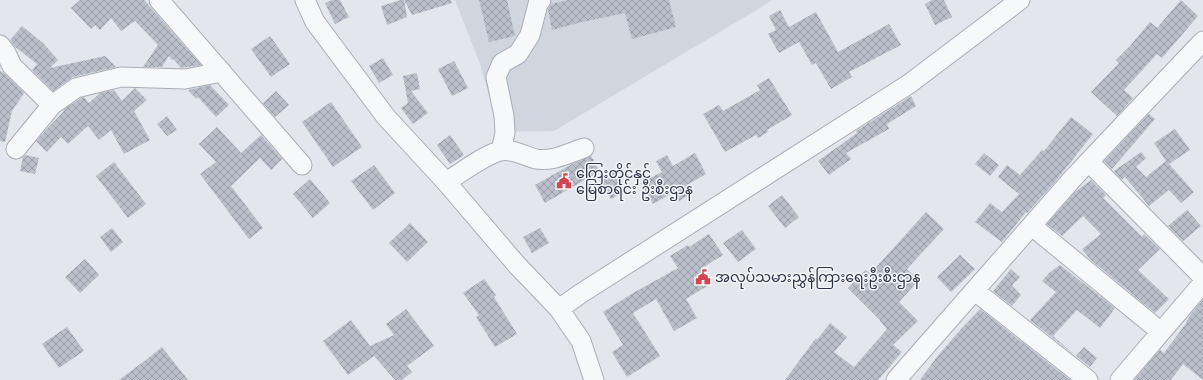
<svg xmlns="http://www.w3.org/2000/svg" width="1203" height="380" font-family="Jost,'Noto Sans Myanmar',sans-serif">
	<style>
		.built { fill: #d1d5de }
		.building { fill: url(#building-cross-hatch) }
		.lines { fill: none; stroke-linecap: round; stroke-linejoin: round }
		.minor-casing { stroke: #a8acb7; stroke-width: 21 }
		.minor { stroke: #f7f8fa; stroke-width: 19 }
		.labels { text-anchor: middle; stroke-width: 3; stroke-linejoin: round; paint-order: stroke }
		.poi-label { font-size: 14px; fill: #2a3245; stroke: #f3f5f9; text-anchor: start }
	</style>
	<defs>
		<pattern id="building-cross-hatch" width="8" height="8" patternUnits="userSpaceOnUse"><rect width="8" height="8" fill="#babfca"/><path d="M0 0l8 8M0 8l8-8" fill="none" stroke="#979ca6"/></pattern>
	</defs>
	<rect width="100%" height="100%" fill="#e3e6ec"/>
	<path class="built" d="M455 0H773L554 131 499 132 480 64Z"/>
	<path class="building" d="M80 0H144L201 65 181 68 173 59 172 60 169 56 162 67H143L158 45 135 21 121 31 111 18 100 30 95 25 91 29 71 8Z
		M332 0H340L349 17 335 24 325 3Z
		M401 0H404L407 17 387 25 381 6Z
		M404 0H451L452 3 412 15Z
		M479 0H507L515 36 489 42Z
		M568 0H669L676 27 632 39 625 13 582 22 552 30 548 9 551 4Z
		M932 0H944L952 17 935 25 925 4Z
		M1181 0 1198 16 1162 58 1157 54 1124 90 1133 98 1117 116 1091 92 1119 63 1116 60 1130 46 1150 22 1157 28Z
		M780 10 789 27 816 12 838 52 889 24 901 45 849 72 852 77 831 89 816 63 812 65 799 42 779 53 768 34 776 30 769 16Z
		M22 26 43 43 58 60 50 68 105 56 116 67 73 77 53 91 32 70 37 64 14 46 10 40Z
		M270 36 290 64 271 77 251 49Z
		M383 58 393 75 379 83 369 66Z
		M454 61 468 88 452 96 438 69Z
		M0 71 5 74 24 93 12 111 5 142 0 141Z
		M417 73 420 89 411 91 428 113 413 124 401 108 408 103 403 76Z
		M769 78 792 115 767 130 768 132 758 138 756 135 725 152 703 114 719 105 723 111 760 90 757 85Z
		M210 85 229 105 216 117 198 97 196 99 188 90Z
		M135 88 147 100 134 111 150 140 124 154 111 130 99 140 88 126 68 144 61 137 47 152 36 141 49 127 64 111 63 110 81 98 84 97 89 103 100 93 114 90 122 101Z
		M276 91 289 105 275 117 263 103Z
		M911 96 916 106 887 124 889 129 846 153 851 159 829 175 818 161 857 133 856 131Z
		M331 102 362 147 333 167 302 122Z
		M1149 114 1155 119 1112 169 1104 161Z
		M167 116 177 130 167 136 157 124Z
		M1071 117 1093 134 1054 183 1028 212 1027 213 1026 212 1002 242 975 222 990 203 1002 212 1019 194 998 177 1007 165 1020 175 1042 150 1044 151Z
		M217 127 241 153 261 135 282 159 271 170 260 158 231 186 263 228 249 239 200 174 216 162 199 144Z
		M1175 129 1190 150 1169 164 1194 192 1181 203 1169 190 1149 206 1125 177 1122 180 1114 171 1141 152 1146 158 1136 167 1146 177 1166 161 1154 143Z
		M450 135 464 155 450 164 437 145Z
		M695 153 706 174 685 186 690 194 679 201 674 192 653 204 641 183 662 172 656 161 667 155 673 166Z
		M984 153 999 165 990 176 975 164Z
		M25 155 39 158 35 174 20 171 23 157Z
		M591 156 600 171 545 203 535 185 572 164Z
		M114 162 146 204 128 218 96 176Z
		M374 165 395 193 373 210 351 181Z
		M614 170 626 191 611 199 599 179Z
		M310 179 330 203 313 218 293 194Z
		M1091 180 1106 195 1103 198 1142 237 1144 234 1160 249 1138 270 1169 299 1155 313 1090 259 1082 249 1101 234 1083 216 1062 236 1047 224 1075 192Z
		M782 195 799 217 785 228 768 206Z
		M1187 210 1201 226 1183 241 1168 226Z
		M926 212 944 229 907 269 919 280 899 302 918 321 893 345 902 352 878 380H785L816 338 817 340 830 323 847 337 834 352 854 367 887 329 880 321V320L848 288 866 270 870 274Z
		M410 223 428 242 407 262 389 243Z
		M112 228 123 242 111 252 100 237Z
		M540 228 549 243 532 253 523 237Z
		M742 230 756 249 738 262 723 243Z
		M709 234 723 255 702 268 712 283 686 299 697 318 674 331 656 299 633 313 660 356 627 377 612 352 623 345 603 312 633 293 678 268 670 256 688 245 689 247Z
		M960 255 975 269 951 292 937 277Z
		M85 259 99 275 80 293 65 277Z
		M1060 265 1115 308 1100 328 1077 310 1053 336 1076 356 1084 347 1097 358 1090 367 1030 320 1056 292 1042 281 1049 273Z
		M1011 269 1020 277 1012 285 1021 295 1012 306 993 291Z
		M484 279 496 295 494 297 517 334 495 347 476 317 479 315 463 293Z
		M1203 300V380L1183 364 1171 380H1134L1160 350 1164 353 1187 322H1186L1191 314Z
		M406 309 434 346 407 366 412 372 402 380H395L374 356 348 375 323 341 351 320 370 346 394 335 386 324Z
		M980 309 1070 380H920L936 358 961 329Z
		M67 327 84 351 59 368 42 344Z
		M162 347 188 380H119L151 356Z"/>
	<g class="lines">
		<g class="minor-casing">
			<path id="minor" d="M159 0 302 165
				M305 0 315 22 386 117 446 182 516 264 559 309 581 341 594 380
				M0 45 6 53 12 66 52 105
				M16 149 52 105 76 88 121 77 185 79 222 72
				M501 151 505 133 504 116 496 77 502 63 518 54 530 35 538 4 541 0
				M1089 162 1203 277
				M446 182C461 173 484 155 500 151 513 148 524 156 536 159 552 162 569 153 584 148
				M1032 226 1161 332
				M975 291 1088 380
				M559 309 580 294 909 84 1020 0
				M896 380 1074 177 1203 41
				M1120 380 1203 283"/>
		</g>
		<use href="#minor" class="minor"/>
	</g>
	<defs>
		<g id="civic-bare" transform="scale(1.2)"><path d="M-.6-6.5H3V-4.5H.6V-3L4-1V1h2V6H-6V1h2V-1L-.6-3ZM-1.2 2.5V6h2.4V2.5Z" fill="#d44552" stroke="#f3f5f9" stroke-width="2.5" paint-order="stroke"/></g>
	</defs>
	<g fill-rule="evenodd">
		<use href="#civic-bare" x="564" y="181"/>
		<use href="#civic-bare" x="703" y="277"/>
	</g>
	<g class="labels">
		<g class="poi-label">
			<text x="576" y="178">ကြေးတိုင်နှင့်<tspan x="576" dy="16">မြေစာရင်း ဦးစီးဌာန</tspan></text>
			<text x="715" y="282">အလုပ်သမားညွှန်ကြားရေးဦးစီးဌာန</text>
		</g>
	</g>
</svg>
